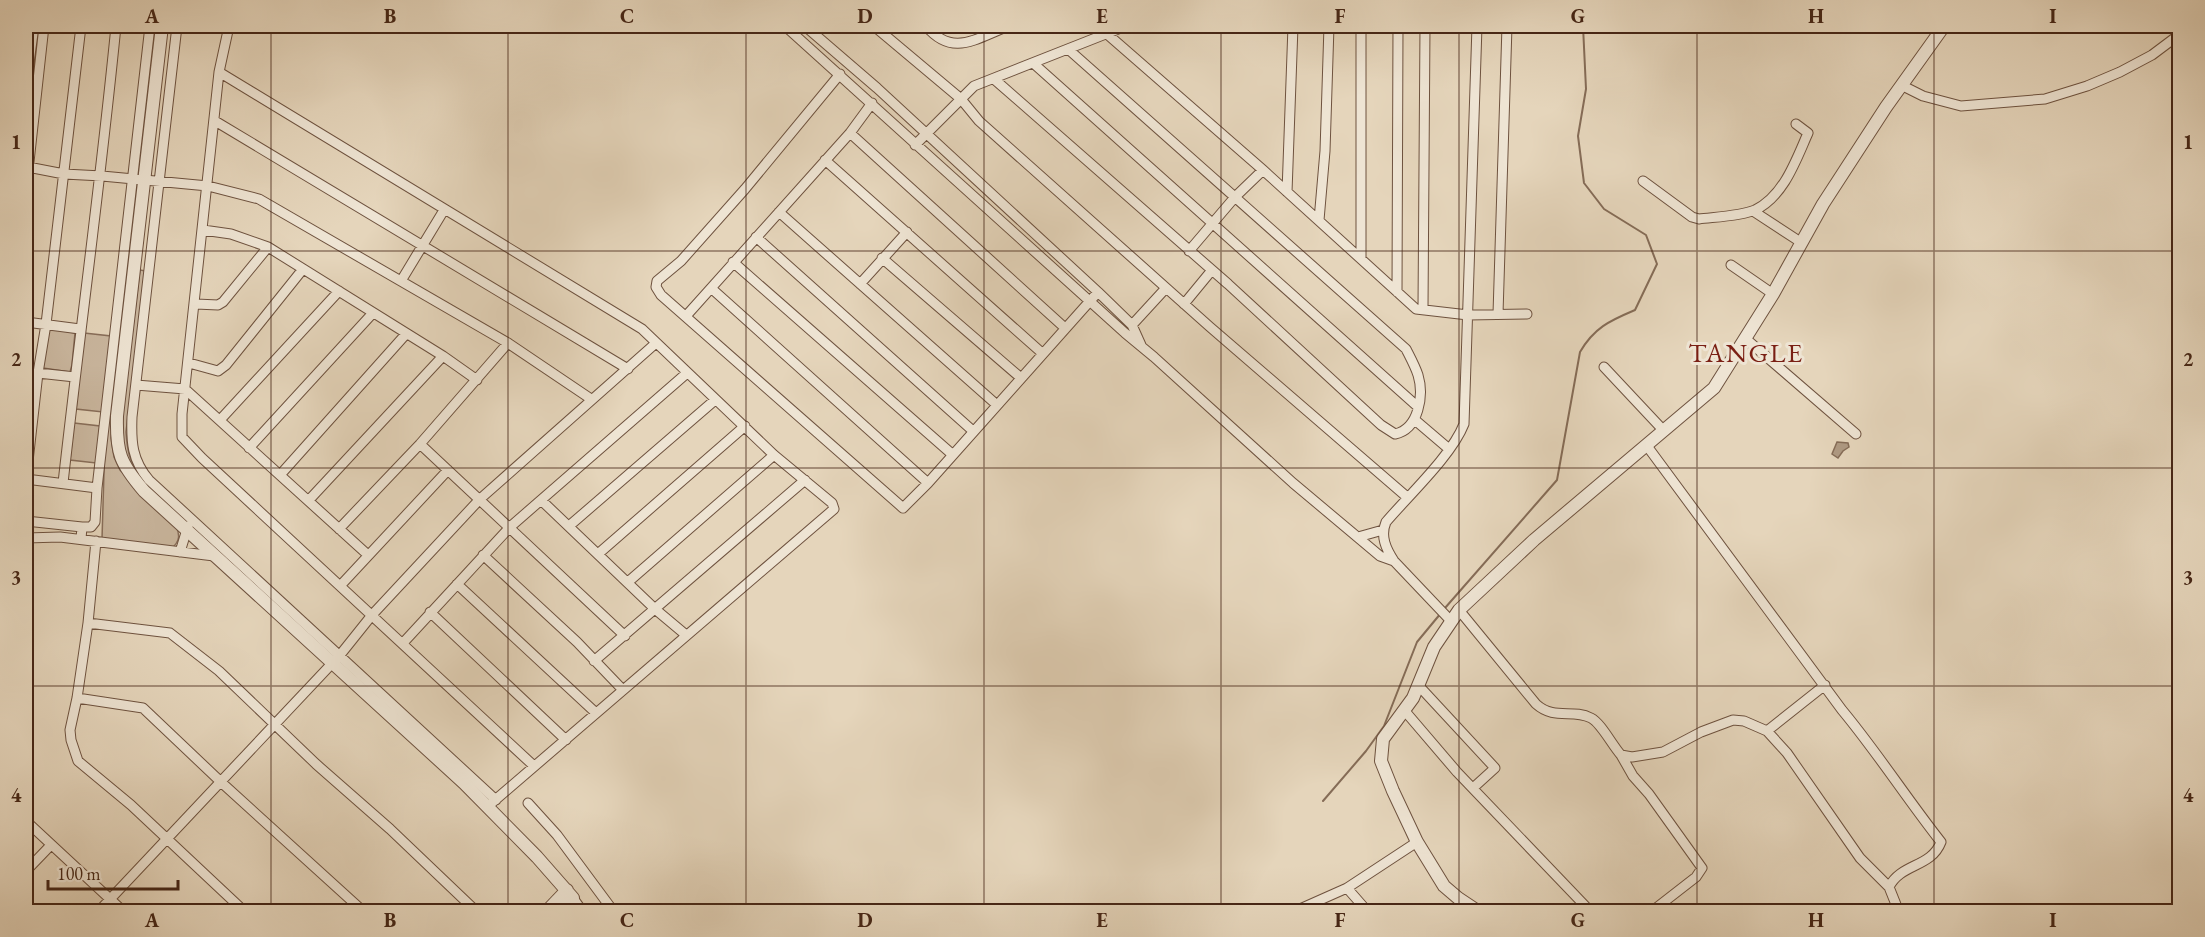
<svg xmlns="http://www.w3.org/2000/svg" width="2205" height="937" font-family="'EB Garamond',serif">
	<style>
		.green { fill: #cab79f; stroke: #886e5a; stroke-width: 1.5 }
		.water { fill: #af9a83; stroke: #856c57; stroke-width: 1.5 }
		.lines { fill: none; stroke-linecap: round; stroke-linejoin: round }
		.stream { stroke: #856c57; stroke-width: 2 }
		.minor-casing { stroke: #6e523f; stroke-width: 11 }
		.tertiary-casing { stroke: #6e523f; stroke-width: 14 }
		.minor { stroke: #eee4d3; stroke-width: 9 }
		.tertiary { stroke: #eee4d3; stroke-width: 12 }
		.grid { fill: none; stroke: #462616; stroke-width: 1.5; stroke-opacity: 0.55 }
		.labels { text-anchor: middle; stroke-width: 6; stroke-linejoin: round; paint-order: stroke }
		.quarter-label { font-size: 27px; letter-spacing: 1.5px; fill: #7a1f14; stroke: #eee4d3 }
		.neatline { fill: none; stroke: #462616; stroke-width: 2 }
		.grid-label { font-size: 20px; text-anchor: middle; font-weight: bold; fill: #462616 }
	</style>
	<rect width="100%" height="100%" fill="#e5d5bb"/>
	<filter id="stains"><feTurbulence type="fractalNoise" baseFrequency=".00333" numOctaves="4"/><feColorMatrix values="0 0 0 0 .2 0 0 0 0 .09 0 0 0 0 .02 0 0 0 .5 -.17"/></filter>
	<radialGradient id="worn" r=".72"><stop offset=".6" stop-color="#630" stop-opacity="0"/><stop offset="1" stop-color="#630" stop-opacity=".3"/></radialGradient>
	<path class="green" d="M134 187 138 188 111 438 114 457 120 470 176 526C180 535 180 541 172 548L102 539 105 438Z
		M140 270 146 271 126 432C127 447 129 462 139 475 144 482 153 486 155 494L136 481 119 439Z
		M48 328 75 333 72 365 70 372 43 368Z
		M84 333 111 336 103 412 76 409Z
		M74 423 100 426 96 463 70 460Z"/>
	<path class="water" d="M1837 442 1848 443 1849 447 1843 451 1838 458 1832 454Z"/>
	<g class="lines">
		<path class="stream" d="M30 107 36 61
			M1445 608 1557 480 1580 352C1594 328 1609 321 1635 310L1657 264 1646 235 1604 209 1584 183 1578 136 1586 89 1583 26
			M1323 801 1366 751 1384 726 1417 642 1441 613"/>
		<g class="minor-casing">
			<path id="minor" d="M177 26 132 417C131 442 132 460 149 480L496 800
				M229 26 219 72 182 414V437L202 458 534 766
				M785 26 1125 333 1154 357 1293 483 1380 556 1394 561
				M805 26 877 88 1098 292 1132 325 1141 345
				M874 26 961 99 979 121 1210 327 1407 497
				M926 26C953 58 976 38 1009 26
				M1106 33 1263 170 1416 309 1468 315 1527 314
				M1033 63 1418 407
				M219 72 642 329 774 455 832 503 834 509 487 807
				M840 74 745 189 681 261 657 281 656 287 661 295 903 508 928 483 1098 292
				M994 79 1228 284 1381 425 1395 434C1419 429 1424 395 1418 375 1415 366 1410 357 1406 349L1068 49
				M26 85 34 26
				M1901 85 1923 96 1961 106 2045 99 2087 86 2120 72 2152 55 2180 34
				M215 121 628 369
				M850 133 1065 328
				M915 145 974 86 1126 26
				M825 160 1042 353
				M28 167 64 174 102 176 208 186 259 199 508 343 591 399
				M1643 181 1692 217 1699 219C1715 217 1741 216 1755 210 1784 196 1796 160 1808 133L1796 124
				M26 189 44 26
				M1287 192 1293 26
				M1753 211 1802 243
				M779 212 997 405
				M1319 220 1325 151 1329 26
				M203 230 231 234 268 247 443 356 477 380
				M756 237 973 431
				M1189 251 1235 197 1263 170
				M882 258 1021 378
				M1361 259V26
				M733 262 953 455
				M1731 265 1773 294
				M401 281 444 210
				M860 284 907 232
				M711 288 928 483
				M1397 292 1398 26
				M196 304 218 305 223 302 268 247
				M1184 304 1212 270
				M1423 308 1425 26
				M1498 314 1507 26
				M686 316 850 133 872 103
				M26 322 80 329
				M1132 325 1166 288
				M1746 339 1856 434
				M189 363 218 371 226 365 303 269
				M1604 367 1664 431
				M38 373 75 377
				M136 385 185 389 368 555
				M220 420 339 291
				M1415 420 1449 449
				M420 444 625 636
				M1647 446 1842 710C1877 752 1907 799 1941 842 1931 868 1901 863 1889 887
				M249 448 372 314
				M280 475 406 334
				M26 479 38 373 46 324 81 26
				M26 479 97 488
				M63 483C80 331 101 179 116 26
				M309 500 443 356
				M541 500 655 609 686 635
				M26 521 82 527
				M569 526 715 400
				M339 529 420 444 508 343
				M1358 537 1383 530
				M26 538 60 537 214 556
				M81 539 82 527H91L95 522 97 488 150 26
				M96 541 88 623 77 698 70 730 71 740 78 761 131 805 245 912
				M180 552 188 526
				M598 554 745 426
				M483 555 577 642 622 689
				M628 582 774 455
				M457 584 596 713
				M340 586 448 470
				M1459 610 1536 704C1555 721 1572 708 1591 718 1601 723 1612 745 1621 755L1632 757 1663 752 1701 732 1733 720 1744 721 1767 731 1787 753 1860 858 1889 887 1899 912
				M430 612 566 740
				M1451 621 1394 561C1386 549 1380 536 1386 522 1409 495 1452 455 1464 424L1477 26
				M88 623 170 633 219 671 316 764 390 829 477 912
				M403 643 510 527 687 373
				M594 661 805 480
				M1419 686 1495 768 1473 788
				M77 698 143 708 222 783 364 912
				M1404 710 1457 772 1591 912
				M1767 731 1825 685
				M1621 755 1633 776 1649 794 1702 868 1696 877 1651 912
				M528 803 557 835 614 912
				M26 821 124 912
				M26 871 51 845
				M1347 888 1368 912
				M573 898 583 912
				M98 912 340 655 372 615 480 499 656 343
				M1293 912 1347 888 1417 842"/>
		</g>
		<g class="tertiary-casing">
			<path id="tertiary" d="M162 26 117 416C116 453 120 463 144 491L464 783 537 857 573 898 560 912
				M546 912 567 890
				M1479 912 1458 898 1444 886 1417 842 1393 791 1381 761 1383 739 1413 698 1434 647 1459 610 1534 540 1714 388 1773 294 1823 204 1886 107 1944 26"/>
		</g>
		<use href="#minor" class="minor"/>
		<use href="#tertiary" class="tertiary"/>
	</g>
	<path class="grid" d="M271 26V912M508 26V912M746 26V912M984 26V912M1221 26V912M1459 26V912M1697 26V912M1934 26V912M26 251H2180M26 468H2180M26 686H2180"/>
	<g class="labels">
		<g class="quarter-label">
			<text x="1746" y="362">TANGLE</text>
		</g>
	</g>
	<rect width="2205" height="937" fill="none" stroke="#e5d5bb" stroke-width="66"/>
	<path d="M48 880v9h130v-9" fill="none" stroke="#462616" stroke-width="3"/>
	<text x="57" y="880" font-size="18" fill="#462616" stroke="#eee4d3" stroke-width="4.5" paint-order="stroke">100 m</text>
	<rect x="33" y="33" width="2139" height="871" class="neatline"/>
	<g class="grid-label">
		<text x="152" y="23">A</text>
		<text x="390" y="23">B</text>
		<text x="627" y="23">C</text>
		<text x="865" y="23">D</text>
		<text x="1102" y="23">E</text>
		<text x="1340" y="23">F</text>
		<text x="1578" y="23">G</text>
		<text x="1816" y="23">H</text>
		<text x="2053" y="23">I</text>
		<text x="16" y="149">1</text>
		<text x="2188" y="149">1</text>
		<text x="16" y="366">2</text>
		<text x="2188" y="366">2</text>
		<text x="16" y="584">3</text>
		<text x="2188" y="584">3</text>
		<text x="16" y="802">4</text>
		<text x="2188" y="802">4</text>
		<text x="152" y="927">A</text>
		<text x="390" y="927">B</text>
		<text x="627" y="927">C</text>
		<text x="865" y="927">D</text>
		<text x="1102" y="927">E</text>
		<text x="1340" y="927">F</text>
		<text x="1578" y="927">G</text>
		<text x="1816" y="927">H</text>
		<text x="2053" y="927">I</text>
	</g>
	<rect width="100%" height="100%" filter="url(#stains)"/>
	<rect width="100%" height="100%" fill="url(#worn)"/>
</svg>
